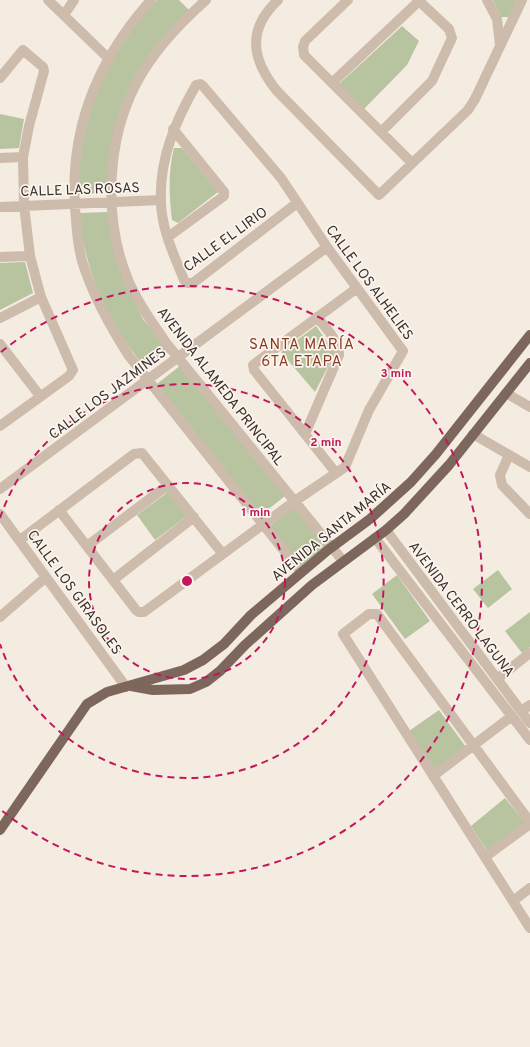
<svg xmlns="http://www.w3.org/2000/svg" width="530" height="1047" font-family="Overpass,sans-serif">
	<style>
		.green { fill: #b8c4a0 }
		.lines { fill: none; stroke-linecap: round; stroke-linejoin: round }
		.minor { stroke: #cdbbac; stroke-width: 10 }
		.major { stroke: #7d675c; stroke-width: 10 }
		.ring { fill: none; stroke: #c2185b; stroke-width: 2; stroke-dasharray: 7 5 }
		.labels { text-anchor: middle; stroke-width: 3.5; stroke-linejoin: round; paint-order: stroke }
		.street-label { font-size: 14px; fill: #3b302b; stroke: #fbf5ee }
		.neighbourhood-label { font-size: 15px; letter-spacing: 1px; fill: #8c3b22; stroke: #fbf5ee }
		.centre { fill: #c2185b; stroke: #fbf5ee; stroke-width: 2 }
		.ring-label { font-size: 12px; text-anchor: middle; font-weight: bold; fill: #c2185b; stroke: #fbf5ee; stroke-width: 3.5; stroke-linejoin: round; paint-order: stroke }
	</style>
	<rect width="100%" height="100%" fill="#f4ebe1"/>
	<path class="green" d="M157 0H179L189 10 130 89 107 193 78 194C77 147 90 97 114 56 124 39 138 23 150 7Z
		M493 0H517L509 17H501Z
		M402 26 419 41 407 65 364 109 339 84Z
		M0 114 24 119 19 148 0 149Z
		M174 148H182L218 192 178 223 172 220C169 195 168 172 174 148Z
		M108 212 125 283 143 319 169 352 146 369C109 324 84 271 79 213Z
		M25 262 33 293 0 310V263Z
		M316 326 335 353 315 392 281 352Z
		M181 365 285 496 261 515 157 384Z
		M168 492 187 516 155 540 137 515Z
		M294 506 326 547 302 566 270 526Z
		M498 570 512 589 488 608 473 589Z
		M397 575 430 621 405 639 372 594Z
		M530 612V647L522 653 505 631Z
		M439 710 466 747 435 770 409 731Z
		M505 798 526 824 488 852 471 826Z"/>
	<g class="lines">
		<path class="minor" d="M48 0 108 58
			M151 0C95 63 67 134 76 220 77 235 79 253 84 267 95 300 111 328 129 356L301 572
			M206 0C179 24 153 51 136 84 106 142 103 221 129 282 139 304 153 324 167 344L343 561
			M278 0C246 30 252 60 277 91L379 195 468 110 475 99 522 0
			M348 0 305 41 303 47 304 55 412 163
			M487 0 497 19 500 45
			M64 15 74 0
			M0 78 23 50 43 67 44 71 29 126 23 157 24 205 30 256 41 297 73 370 69 376 0 426
			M332 83 419 1
			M381 132 432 81 452 38 449 29 418 0
			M0 158 23 157
			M0 207 161 200
			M168 237 224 196V192L173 129
			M0 257 30 256
			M0 318 41 297
			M0 344 40 396
			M506 393 530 407
			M305 434 339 355C340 342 325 327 317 317
			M473 434 530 467
			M509 455 500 475 502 485 530 514
			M336 473 254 370 253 365 357 288
			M0 489 327 247
			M59 510 136 610 139 612H144L295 501 345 467 369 410 403 351 327 247 281 178 203 86 200 84 196 85C176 120 159 159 161 201 161 228 174 255 184 280L187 283H193L297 203
			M0 514 126 687
			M386 530 530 723
			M375 538 530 740
			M20 540 134 454 142 453 222 553
			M87 546 168 485
			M113 580 194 517
			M0 617 46 577
			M497 679 530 653
			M521 711 530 705
			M433 776 512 716
			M530 822 377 614H369L343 634 530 928
			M485 857 530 824
			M513 901 530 888"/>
		<path class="major" d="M131 686 153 690 190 689 206 682 220 671 245 645 312 585 386 530 404 514 449 465 530 363
			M0 830 87 704 107 692 184 670 203 660 224 644 251 615 328 550 370 519 411 482 436 454 530 335"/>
	</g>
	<g class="ring">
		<circle cx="187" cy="581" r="98"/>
		<path d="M0 518A197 197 0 1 1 0 644"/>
		<path d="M1 352A295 295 0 1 1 1 810"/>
	</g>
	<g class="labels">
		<g class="street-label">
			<text transform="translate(80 189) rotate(-2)" y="5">CALLE LAS ROSAS</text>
			<text transform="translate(225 239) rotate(-36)" y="5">CALLE EL LIRIO</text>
			<text transform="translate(370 282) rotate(54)" y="5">CALLE LOS ALHELIES</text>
			<text transform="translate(221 386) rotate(52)" y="5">AVENIDA ALAMEDA PRINCIPAL</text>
			<text transform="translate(107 393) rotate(-37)" y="5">CALLE LOS JAZMINES</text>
			<text transform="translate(331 531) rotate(-39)" y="5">AVENIDA SANTA MARÍA</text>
			<text transform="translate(75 592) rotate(54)" y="5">CALLE LOS GIRASOLES</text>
			<text transform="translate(462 609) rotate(53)" y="5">AVENIDA CERRO LAGUNA</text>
		</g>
		<g class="neighbourhood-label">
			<text x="302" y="349">SANTA MARÍA<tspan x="302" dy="17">6TA ETAPA</tspan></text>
		</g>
	</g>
	<circle cx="187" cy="581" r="6" class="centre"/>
	<g class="ring-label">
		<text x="396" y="377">3 min</text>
		<text x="326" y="446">2 min</text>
		<text x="256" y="516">1 min</text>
	</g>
</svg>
